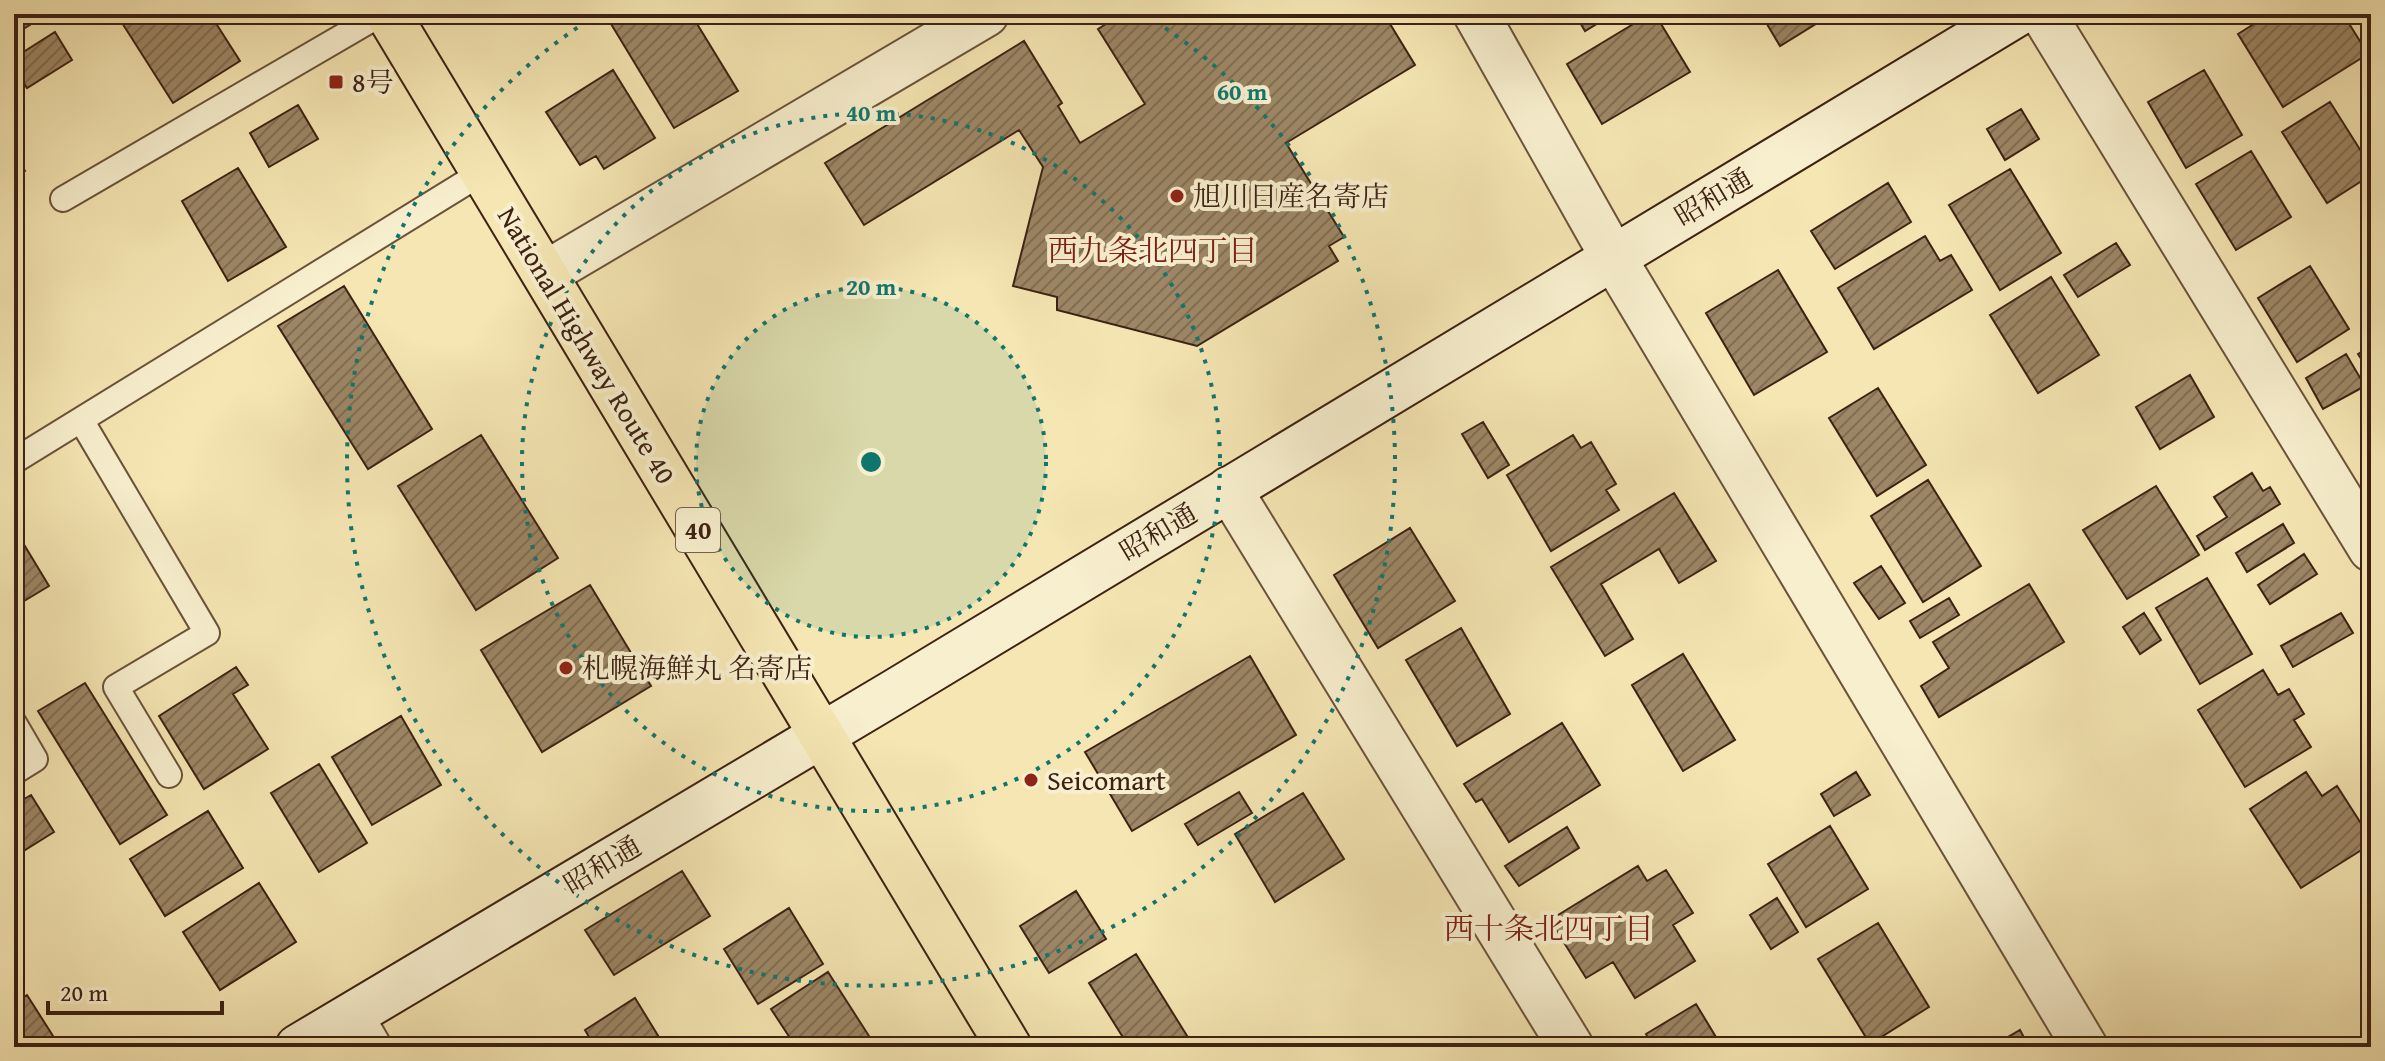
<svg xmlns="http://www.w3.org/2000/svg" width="2385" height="1061" font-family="'Gentium Book Plus','Noto Serif JP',serif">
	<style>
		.building { fill: url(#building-hatch); stroke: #3d2113; stroke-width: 2 }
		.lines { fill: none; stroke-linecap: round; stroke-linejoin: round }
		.lane-casing { stroke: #6b523b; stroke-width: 28 }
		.street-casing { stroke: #6b523b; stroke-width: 48 }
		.secondary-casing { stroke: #3d2113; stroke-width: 48 }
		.highway-casing { stroke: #3d2113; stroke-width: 48 }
		.lane { stroke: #f8efce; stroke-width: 24 }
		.street { stroke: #f8efce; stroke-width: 44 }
		.secondary { stroke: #f8efce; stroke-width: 44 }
		.highway { stroke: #f5e6b3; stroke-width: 44 }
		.ring { fill: none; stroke: #0f766e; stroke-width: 4; stroke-dasharray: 4 8 }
		.poi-dot { fill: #8f2418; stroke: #f8efce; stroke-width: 3 }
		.labels { text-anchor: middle; stroke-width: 8; stroke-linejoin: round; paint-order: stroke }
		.shield { fill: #f8efce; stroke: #755f4b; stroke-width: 2 }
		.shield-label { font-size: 26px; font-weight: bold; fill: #3d2113 }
		.poi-label { font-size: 28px; fill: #3d2113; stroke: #f8efce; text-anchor: start }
		.street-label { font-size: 28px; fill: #3d2113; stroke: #f8efce }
		.neighbourhood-label { font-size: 30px; fill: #7a1f14; stroke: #f8efce }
		.centre { fill: #0f766e; stroke: #f8efce; stroke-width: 4 }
		.ring-label { font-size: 24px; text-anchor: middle; font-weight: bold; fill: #0f766e; stroke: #f8efce; stroke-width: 8; stroke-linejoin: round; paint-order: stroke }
	</style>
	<defs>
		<pattern id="building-hatch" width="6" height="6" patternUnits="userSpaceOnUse" patternTransform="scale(2)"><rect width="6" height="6" fill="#9d8766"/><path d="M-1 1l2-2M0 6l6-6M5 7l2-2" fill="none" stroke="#816e53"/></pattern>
	</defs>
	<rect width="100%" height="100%" fill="#f5e6b3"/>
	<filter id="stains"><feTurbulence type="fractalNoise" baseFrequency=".0025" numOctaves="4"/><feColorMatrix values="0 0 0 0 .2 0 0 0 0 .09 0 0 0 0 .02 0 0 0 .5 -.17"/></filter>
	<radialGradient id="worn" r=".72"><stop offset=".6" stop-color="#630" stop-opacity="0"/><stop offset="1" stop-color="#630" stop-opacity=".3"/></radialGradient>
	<path class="building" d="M14 14H47L14 35Z
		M210 14 240 61 173 103 117 15Z
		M605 14H691L738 91 674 128Z
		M1122 14H1384L1415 65 1286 143 1344 237 1329 246 1338 261 1197 346 1057 310V297L1013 286 1043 167 1019 130 864 225 825 163 1024 41 1062 103 1058 106 1080 143 1145 104 1098 29Z
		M1575 14H1613L1585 31Z
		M1650 14H1655L1690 72 1602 124 1567 64Z
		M1761 14H1832L1780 46Z
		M2270 14H2343L2368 54 2283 107 2238 34Z
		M55 32 72 60 27 88 14 67V58Z
		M613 70 655 138 604 169 596 156 580 165 546 112Z
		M2204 70 2242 135 2186 168 2148 102Z
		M2330 102 2371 167V175L2327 203 2282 132Z
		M298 105 318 139 269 167 250 133Z
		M2021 109 2039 139 2005 160 1987 129Z
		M2251 151 2291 217 2236 250 2196 184Z
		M14 153 25 171 14 178Z
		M238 168 286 247 228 281 182 201Z
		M2010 169 2061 253 2000 290 1949 205Z
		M1888 183 1911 222 1835 269 1811 231Z
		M1925 236 1940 261 1951 255 1972 290 1874 349 1838 288Z
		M2116 243 2130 265 2078 297 2064 275Z
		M2310 266 2349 329 2297 362 2258 298Z
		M1778 270 1827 352 1754 395 1706 313Z
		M2051 277 2099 355 2038 393 1990 315Z
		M344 286 432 429 368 469 278 326Z
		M2371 346V374L2358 354Z
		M2346 354 2365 386 2323 409 2306 378Z
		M2190 375 2214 417 2160 449 2136 407Z
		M1878 388 1926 465 1877 496 1829 418Z
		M1483 422 1509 465 1488 478 1462 434Z
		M481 435 558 558 476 610 398 486Z
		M1573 435 1581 448 1591 442 1616 484 1606 490 1619 510 1551 551 1507 475Z
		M2252 473 2263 491 2270 487 2280 504 2205 550 2197 536 2227 517 2214 497Z
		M1928 480 1981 566 1923 602 1871 516Z
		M2156 486 2199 555 2127 599 2083 530Z
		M1674 493 1716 561 1679 583 1659 549 1601 584 1633 639 1605 656 1551 567Z
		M2283 524 2294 543 2247 572 2236 553Z
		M14 528 49 586 14 607Z
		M1410 528 1455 601 1378 648 1334 575Z
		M2304 554 2317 574 2270 604 2258 585Z
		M1881 566 1905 603 1879 619 1854 583Z
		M2207 578 2252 654 2200 684 2156 608Z
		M2029 584 2064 642 1939 717 1921 686 1949 668 1933 642Z
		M590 585 651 686 542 752 481 650Z
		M1949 598 1959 615 1920 638 1910 621Z
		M2144 613 2161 640 2140 654 2123 627Z
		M2341 613 2353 633 2293 667 2281 646Z
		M1461 628 1510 714 1457 746 1406 660Z
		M1683 654 1735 740 1683 771 1632 685Z
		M1250 656 1296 735 1132 831 1085 752Z
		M236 667 248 685 233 694 268 749 204 789 159 716Z
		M2263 670 2278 695 2289 689 2304 714 2294 720 2311 747 2245 787 2198 710Z
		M85 683 167 815 120 844 38 711Z
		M401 716 441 785 372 825 332 757Z
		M1562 723 1600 785 1509 842 1482 799 1476 802 1464 784Z
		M319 764 367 843 319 872 271 793Z
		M1856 772 1870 795 1834 816 1821 794Z
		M2306 772 2322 796 2337 786 2371 839V844L2301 888 2250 809Z
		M1239 792 1252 813 1198 845 1185 824Z
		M1303 793 1344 859 1275 902 1235 834Z
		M31 795 54 832 14 857V805Z
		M208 811 243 868 165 916 130 859Z
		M1830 826 1868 889 1806 927 1768 864Z
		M1567 827 1579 848 1519 886 1505 866Z
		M1638 866 1647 881 1666 870 1693 913 1673 925 1695 961 1635 998 1613 962 1586 978 1550 920Z
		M682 871 710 916 614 975 585 930Z
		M259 883 296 942 220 990 183 932Z
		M1076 891 1106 939 1049 973 1020 926Z
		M1777 898 1798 932 1771 949 1750 915Z
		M789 908 823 964 758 1004 724 949Z
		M1878 923 1929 1007 1870 1044 1818 959Z
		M1136 954 1194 1047H1129L1089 983Z
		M828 972 876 1047H796L771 1009Z
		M27 995 60 1047H14V1003Z
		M635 998 665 1047H595L585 1030Z
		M1696 1004 1722 1047H1654L1646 1034Z
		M2020 1030 2029 1047H1991Z"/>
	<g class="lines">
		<g class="lane-casing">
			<path id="lane" d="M63 199 381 14
				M81 420 207 633 116 687 169 775
				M14 461 483 172
				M14 723 35 759 14 772
				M358 1009 380 1047"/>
		</g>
		<g class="street-casing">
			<path id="street" d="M1476 14 1613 257 2085 1047
				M2043 14 2371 549
				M545 274 986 14
				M1229 489 1571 1047"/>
		</g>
		<g class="secondary-casing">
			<path id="secondary" d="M298 1047 896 691 2017 14"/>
		</g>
		<g class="highway-casing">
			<path id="highway" d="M388 14 1009 1047"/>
		</g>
		<use href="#lane" class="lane"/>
		<use href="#street" class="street"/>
		<use href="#secondary" class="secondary"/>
		<use href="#highway" class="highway"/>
	</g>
	<circle cx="871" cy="462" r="175" fill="#0f766e" fill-opacity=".12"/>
	<g class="ring">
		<circle cx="871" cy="462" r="175"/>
		<circle cx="871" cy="462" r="349"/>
		<path d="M1145 15A524 524 0 1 1 597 15"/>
	</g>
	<g class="poi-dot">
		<rect x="328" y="74" width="16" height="16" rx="4"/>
		<circle cx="1177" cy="196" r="8"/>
		<circle cx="566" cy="668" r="8"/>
		<circle cx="1031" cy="780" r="8"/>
	</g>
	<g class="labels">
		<rect class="shield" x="676" y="508" width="44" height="44" rx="6"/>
		<g class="shield-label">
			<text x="698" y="539">40</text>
		</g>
		<g class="poi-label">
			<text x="352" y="92">8号</text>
			<text x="1193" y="206">旭川日産名寄店</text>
			<text x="582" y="678">札幌海鮮丸 名寄店</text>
			<text x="1047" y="790">Seicomart</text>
		</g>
		<g class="street-label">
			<text transform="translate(1713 197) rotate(-31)" y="10">昭和通</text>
			<text transform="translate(587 345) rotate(59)" y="10">National Highway Route 40</text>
			<text transform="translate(1158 532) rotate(-31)" y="10">昭和通</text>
			<text transform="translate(602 865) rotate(-31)" y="10">昭和通</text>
		</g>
		<g class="neighbourhood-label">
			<text x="1153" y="261">西九条北四丁目</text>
			<text x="1549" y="939">西十条北四丁目</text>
		</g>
	</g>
	<circle cx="871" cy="462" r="12" class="centre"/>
	<g class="ring-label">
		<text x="1242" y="100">60 m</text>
		<text x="871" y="121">40 m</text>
		<text x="871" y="295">20 m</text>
	</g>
	<rect width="2385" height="1061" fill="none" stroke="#f5e6b3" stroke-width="48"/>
	<rect x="16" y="16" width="2353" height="1029" fill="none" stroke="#3d2113" stroke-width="4"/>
	<rect x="24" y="24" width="2337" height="1013" fill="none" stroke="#3d2113" stroke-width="2"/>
	<path d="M48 1001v12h174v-12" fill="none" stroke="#3d2113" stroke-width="4"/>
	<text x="60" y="1001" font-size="24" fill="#3d2113" stroke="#f8efce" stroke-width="6" paint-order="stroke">20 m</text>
	<rect width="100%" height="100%" filter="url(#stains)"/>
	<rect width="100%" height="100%" fill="url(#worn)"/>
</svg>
